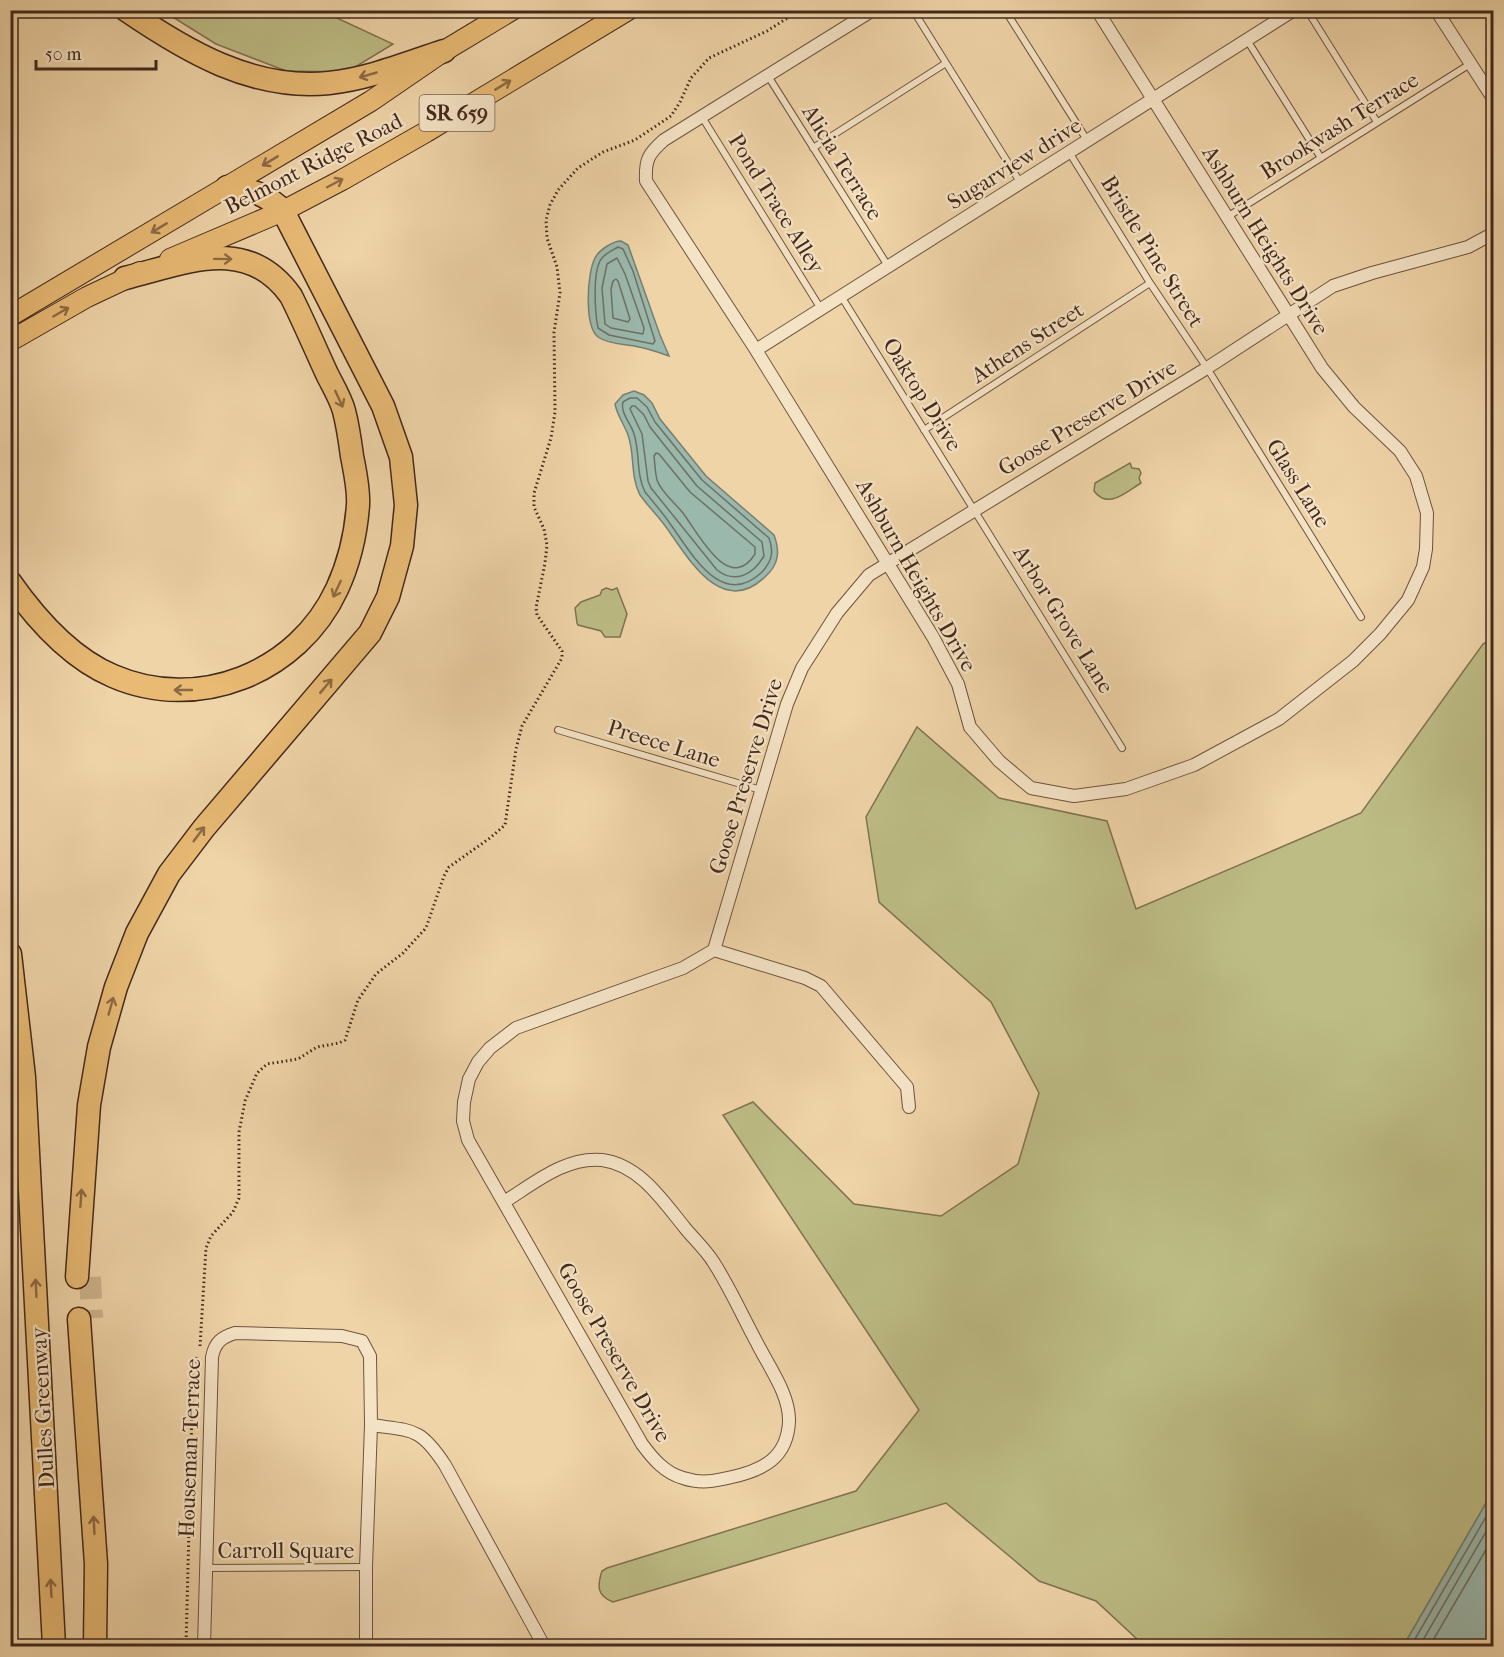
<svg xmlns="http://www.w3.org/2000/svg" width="1504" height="1657" font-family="'IM FELL French Canon',serif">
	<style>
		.green { fill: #bdbc85; stroke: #807250; stroke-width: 1.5 }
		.water { fill: #9ab8ac; stroke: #777f72; stroke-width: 1.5 }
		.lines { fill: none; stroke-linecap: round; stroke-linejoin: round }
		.shore { stroke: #6e7064; stroke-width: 1.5 }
		.highway-tunnel { stroke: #ccb28c; stroke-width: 22; stroke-dasharray: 22 11; stroke-linecap: butt }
		.lane-casing { stroke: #6d543f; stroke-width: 8 }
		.street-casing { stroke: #6d543f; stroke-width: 14 }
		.primary-casing { stroke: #42291c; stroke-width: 22 }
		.highway-casing { stroke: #42291c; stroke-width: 25 }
		.path { stroke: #42291c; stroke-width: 3; stroke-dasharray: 1.5 3; stroke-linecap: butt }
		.lane { stroke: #f5e3c6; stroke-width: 6 }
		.street { stroke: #f5e3c6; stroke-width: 12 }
		.primary { stroke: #e8ba74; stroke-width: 20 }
		.highway { stroke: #e8ba74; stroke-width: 22 }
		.oneway { stroke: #8d6a44 }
		.labels { text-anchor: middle; stroke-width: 4.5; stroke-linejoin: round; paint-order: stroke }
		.shield { fill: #f5e3c6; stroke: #78614f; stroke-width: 1.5 }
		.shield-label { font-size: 21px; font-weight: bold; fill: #42291c }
		.street-label { font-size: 22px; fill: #42291c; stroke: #f5e3c6 }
	</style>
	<rect width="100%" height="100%" fill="#efd4a8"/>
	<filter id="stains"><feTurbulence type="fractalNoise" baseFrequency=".00333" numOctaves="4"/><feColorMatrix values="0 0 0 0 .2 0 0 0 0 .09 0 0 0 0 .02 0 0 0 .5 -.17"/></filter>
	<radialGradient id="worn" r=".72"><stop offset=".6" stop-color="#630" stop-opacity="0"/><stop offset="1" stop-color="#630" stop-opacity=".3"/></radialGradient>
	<path class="green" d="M163 11H322L393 44 347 72 286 71 216 44Z
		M1130 463 1132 468 1139 469 1141 473 1139 478 1141 483C1126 492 1108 510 1094 491L1095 483Z
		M606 588 612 590 617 588 627 614 620 637H605L601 631 578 625 577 623 575 608 581 602 600 595 602 590Z
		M1493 638V1491L1408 1638 1409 1646H1142L1139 1641 1096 1601 1039 1581 946 1503 613 1602C597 1596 597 1586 602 1571L607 1568 856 1491 919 1410 723 1115 753 1102 854 1204 941 1216 1018 1164 1039 1093 991 1002 879 902 866 817 917 727 999 798 1107 821 1136 909 1361 813 1483 644Z"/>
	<path class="water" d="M621 241 628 245 660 335 669 356C658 352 646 348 634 346 623 344 608 344 598 337 584 326 587 273 595 258 599 250 613 241 621 241Z
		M634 391 644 395 652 403 660 419 706 476 774 535C780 551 779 564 766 576 722 619 689 559 666 527 658 516 648 506 640 495 630 476 635 454 628 435 624 424 617 415 615 404L623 395Z
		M1493 1491V1646H1409L1408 1638Z"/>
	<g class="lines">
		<path class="shore" d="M618 247 623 249 633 271 655 341 653 344 609 335 598 328C595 312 592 270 602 258 606 253 613 250 618 247Z
			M617 258 625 274 644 328 643 334 611 328 605 324 602 288 607 264Z
			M616 279 618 281 630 319 628 322 613 318 611 289 613 281Z
			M630 398H637L647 407 655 422 702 480 769 538C774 552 772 561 762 572 722 610 692 554 671 525 663 513 654 503 645 492 636 474 640 452 634 434 631 423 620 413 623 402Z
			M632 406H635L644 415 650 427 697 486 762 542 764 556C753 575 735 584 717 570L651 488 648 481 642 434 630 409Z
			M656 453 659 454 690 492 755 547V554C729 595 698 533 683 513 675 503 661 492 657 480 655 472 655 464 654 456Z
			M1415 1646V1639L1494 1503
			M1423 1646V1640L1494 1518
			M1432 1646V1642L1494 1536"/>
		<path class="highway-tunnel" d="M90 1277 92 1318"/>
		<g class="lane-casing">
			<path id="lane" d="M913 10 1020 182
				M1005 10 1087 140
				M1307 10 1377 122
				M1247 40 1321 158
				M768 76 888 266
				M702 117 821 309
				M813 148 946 63
				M1069 152 1150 283 1207 368 1361 617
				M1227 217 1470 64
				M841 296 1122 748
				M924 430 1150 283
				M558 730 761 790
				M205 1568 366 1567"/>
		</g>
		<g class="street-casing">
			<path id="street" d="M873 10 664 140C648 154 645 160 646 181L756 350 933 637 958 684 970 727 999 761 1031 788 1074 796 1126 789 1194 765 1279 719 1353 661 1380 634 1408 600 1423 567 1426 549 1427 513 1416 476 1400 451 1354 407 1322 368 1097 10
				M1436 10 1494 100
				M756 350 1294 10
				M714 950 805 978 821 986 907 1087 909 1107
				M504 1202C533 1184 566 1156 602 1160 640 1165 663 1201 685 1228 694 1239 706 1250 714 1263 730 1288 743 1317 757 1343 769 1367 790 1395 789 1422 787 1458 763 1470 732 1477 715 1481 701 1484 683 1478 665 1473 653 1459 642 1444L468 1140 463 1121 464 1102 469 1079 478 1062 490 1048 516 1028 683 968 714 950 787 704 802 668 837 613 869 575 1207 368 1333 286 1372 273 1468 247 1494 233
				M371 1425C413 1431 420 1427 445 1465L544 1646
				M204 1646 212 1357C215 1342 222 1337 235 1333L342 1336 362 1341 370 1356 371 1425 366 1567V1646"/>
		</g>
		<g class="primary-casing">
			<path id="primary" d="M170 259 283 211 342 180 426 132 628 10
				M10 316 371 101 444 51 512 10
				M10 341 87 297 140 272"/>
		</g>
		<g class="highway-casing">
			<path id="highway" d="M126 10C186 51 253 91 329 83 368 79 407 63 444 51
				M10 582C36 619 70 658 113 676 198 713 298 673 337 589 349 563 356 533 358 505 359 489 355 472 352 456 350 441 348 426 344 411 341 399 333 386 327 374 315 348 304 322 291 296 247 234 186 263 125 278
				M10 954 24 1077 54 1646
				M77 1277 89 1105 99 1047 116 987 137 933 169 874 204 828 370 633 388 597 402 546 406 505 401 457 383 406 283 211C266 193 251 190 227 187
				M79 1319 96 1564 95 1646"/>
		</g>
		<path class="path" d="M200 1346 206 1248 211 1236 233 1212 239 1198V1132L245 1101 257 1073 267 1064 298 1059 317 1047 339 1043 345 1040 358 1000 376 974 403 953 426 928 444 876 449 867 490 838 505 825 516 749 522 726 562 658V651L537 615 536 608 545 563 547 545 544 529 534 507V493L551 438 555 412 554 332 560 293 557 267 547 238 546 220 550 205 558 190 578 168 603 152 635 140 671 116 680 102 691 78 709 58 767 31 800 10
			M186 1646 193 1370 198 1355"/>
		<use href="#lane" class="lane"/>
		<use href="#street" class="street"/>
		<use href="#primary" class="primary"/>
		<use href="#highway" class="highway"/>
	</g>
	<defs><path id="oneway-shaft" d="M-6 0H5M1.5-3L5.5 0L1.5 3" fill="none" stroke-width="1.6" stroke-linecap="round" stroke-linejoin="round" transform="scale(1.5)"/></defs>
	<g class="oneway">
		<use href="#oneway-shaft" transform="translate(368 75) rotate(164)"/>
		<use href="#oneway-shaft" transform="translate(503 85) rotate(-31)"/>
		<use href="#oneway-shaft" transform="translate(270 161) rotate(149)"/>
		<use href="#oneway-shaft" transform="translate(335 183) rotate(-28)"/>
		<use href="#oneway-shaft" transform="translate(159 228) rotate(149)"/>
		<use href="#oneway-shaft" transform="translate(223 259) rotate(1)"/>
		<use href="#oneway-shaft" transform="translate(61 312) rotate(-30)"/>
		<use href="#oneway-shaft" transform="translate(339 399) rotate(65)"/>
		<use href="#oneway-shaft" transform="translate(337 589) rotate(115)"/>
		<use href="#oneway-shaft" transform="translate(326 686) rotate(-50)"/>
		<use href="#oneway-shaft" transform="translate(183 690) rotate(180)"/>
		<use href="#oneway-shaft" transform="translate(199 834) rotate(-53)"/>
		<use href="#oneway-shaft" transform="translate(111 1006) rotate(-74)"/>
		<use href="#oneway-shaft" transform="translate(81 1198) rotate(-86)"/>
		<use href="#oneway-shaft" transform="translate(36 1288) rotate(-93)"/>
		<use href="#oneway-shaft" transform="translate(94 1525) rotate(-93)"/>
		<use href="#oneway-shaft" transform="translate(51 1588) rotate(-93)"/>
	</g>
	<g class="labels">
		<rect class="shield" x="419.5" y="95" width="75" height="36" rx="4.5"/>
		<g class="shield-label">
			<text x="457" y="120">SR 659</text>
		</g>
		<g class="street-label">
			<text transform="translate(1339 125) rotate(-32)" y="8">Brookwash Terrace</text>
			<text transform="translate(843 162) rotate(58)" y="8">Alicia Terrace</text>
			<text transform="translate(313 163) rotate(-27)" y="8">Belmont Ridge Road</text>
			<text transform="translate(1014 163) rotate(-32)" y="8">Sugarview drive</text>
			<text transform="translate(777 203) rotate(58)" y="8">Pond Trace Alley</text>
			<text transform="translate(1266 240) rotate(58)" y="8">Ashburn Heights Drive</text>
			<text transform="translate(1153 251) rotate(58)" y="8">Bristle Pine Street</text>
			<text transform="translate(1027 342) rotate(-33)" y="8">Athens Street</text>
			<text transform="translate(923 394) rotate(58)" y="8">Oaktop Drive</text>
			<text transform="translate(1087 417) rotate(-31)" y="8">Goose Preserve Drive</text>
			<text transform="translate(1299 483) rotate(58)" y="8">Glass Lane</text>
			<text transform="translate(917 575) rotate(60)" y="8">Ashburn Heights Drive</text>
			<text transform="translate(1064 619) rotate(58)" y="8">Arbor Grove Lane</text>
			<text transform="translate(664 743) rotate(17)" y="8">Preece Lane</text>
			<text transform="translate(745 776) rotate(-73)" y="8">Goose Preserve Drive</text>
			<text transform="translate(615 1352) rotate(60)" y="8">Goose Preserve Drive</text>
			<text transform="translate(42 1408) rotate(-93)" y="8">Dulles Greenway</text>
			<text transform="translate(189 1448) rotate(-88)" y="8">Houseman Terrace</text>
			<text x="286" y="1558">Carroll Square</text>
		</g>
	</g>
	<rect width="1504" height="1657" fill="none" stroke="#efd4a8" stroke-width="36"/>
	<rect x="12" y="12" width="1480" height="1633" fill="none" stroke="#42291c" stroke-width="3"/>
	<rect x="18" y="18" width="1468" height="1621" fill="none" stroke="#42291c" stroke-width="1.5"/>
	<path d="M36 60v9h120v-9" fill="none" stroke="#42291c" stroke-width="3"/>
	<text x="45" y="60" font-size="18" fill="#42291c" stroke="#f5e3c6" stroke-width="4.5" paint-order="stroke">50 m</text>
	<rect width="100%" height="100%" filter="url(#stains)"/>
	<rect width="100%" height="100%" fill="url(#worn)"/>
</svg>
